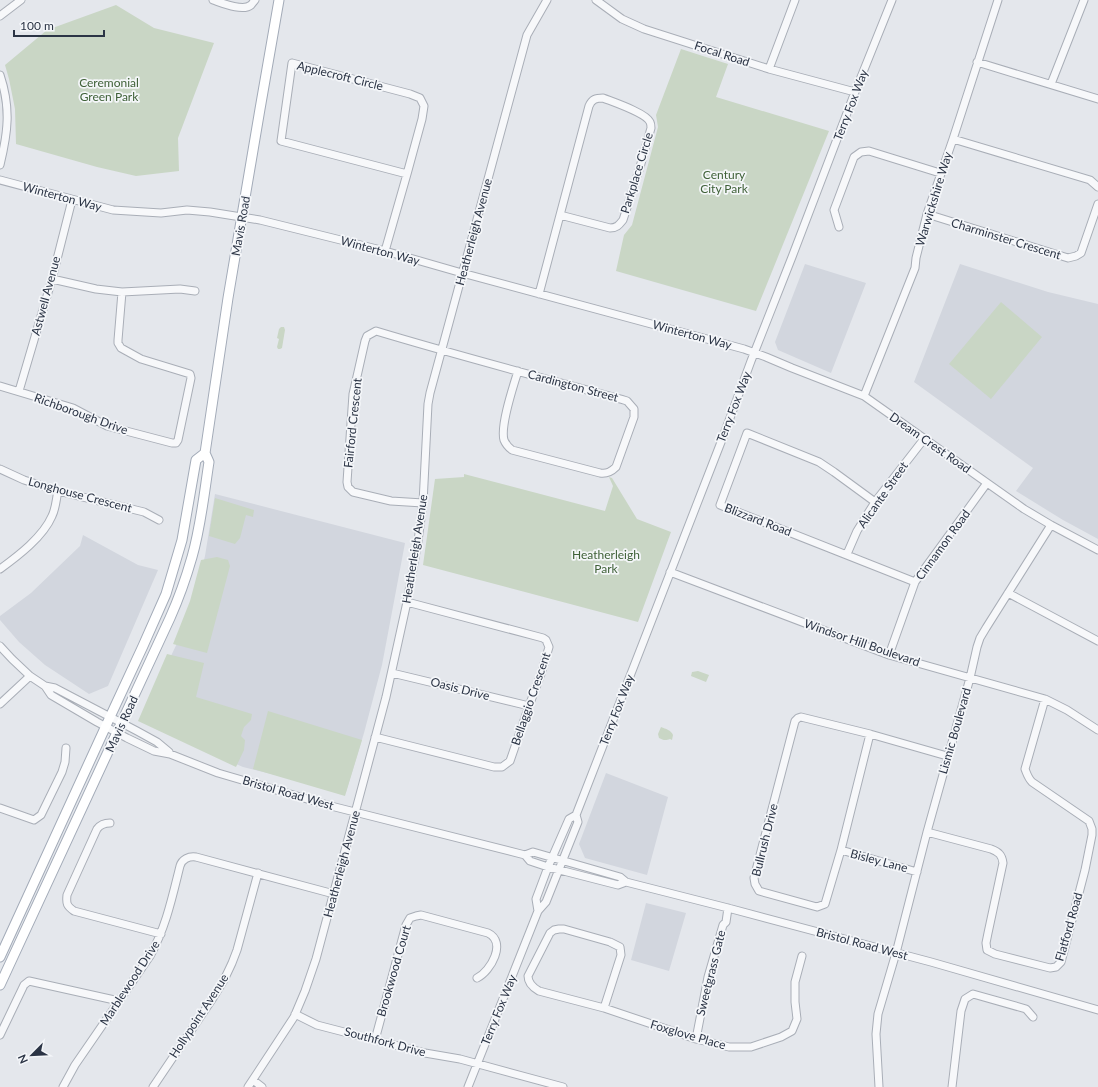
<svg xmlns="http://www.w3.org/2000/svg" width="1098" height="1087" font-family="Lato,sans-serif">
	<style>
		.built { fill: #d2d6de }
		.green { fill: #c9d6c5 }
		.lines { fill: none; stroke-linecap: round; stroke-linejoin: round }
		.minor-casing { stroke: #a9aeb7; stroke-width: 9 }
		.major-casing { stroke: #a3abb8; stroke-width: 11 }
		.minor { stroke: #f7f8fa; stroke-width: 7 }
		.major { stroke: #fff; stroke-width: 9 }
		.labels { text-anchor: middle; stroke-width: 3.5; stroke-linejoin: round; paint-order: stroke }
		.street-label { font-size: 12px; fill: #2b3445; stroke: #f4f6f9 }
		.park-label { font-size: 12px; fill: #3f6138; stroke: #f4f6f9 }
	</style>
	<rect width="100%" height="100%" fill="#e4e7ec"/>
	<path class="built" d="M805 264 866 283 831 373 778 350 775 342Z
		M960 264 1048 292 1098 304V539L1063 520 1016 491 1033 468 914 382Z
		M215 494 405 543 382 665 364 733 346 792 243 767 156 729 148 704 181 635 195 598 205 556Z
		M83 535 138 565 158 570 108 686 89 694 45 665 19 642 0 620V616L31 593 80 546Z
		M606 773 668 797 647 875 585 858 579 844Z
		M646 903 686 913 669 971 631 960Z"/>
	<path class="green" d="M116 5 154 28 214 43 178 138 179 171 136 176 97 167 16 144 15 109 9 79 5 65 47 30Z
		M681 49 728 64 716 97 829 131 756 311 616 271 624 235 632 225 658 127 656 115Z
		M1001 302 1042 337 991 399 949 364Z
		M281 327H284L285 330 282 348 280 349H278L277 347 279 339 277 338 279 329Z
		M464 474 605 511 613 486 609 477 612 478 637 519 671 532 638 622 423 565 435 479 464 477Z
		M215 498 254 510 253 517 246 515 240 538 235 544 209 536Z
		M217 557 228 560 230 566 207 653 173 644 190 601 201 560Z
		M167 654 204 663 196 697 252 714 251 720 244 727 241 736 245 740 244 750 236 767 138 721Z
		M698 671 709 675 706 682 691 676 692 672Z
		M268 711 362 740 345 796 253 769Z
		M661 727C666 729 671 730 673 735L672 740 670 739C665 741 663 740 659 738L658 734Z"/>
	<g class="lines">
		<g class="minor-casing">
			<path id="minor" d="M213 0C222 3 243 12 251 5 252 4 254 1 255 0
				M596 0 622 19 644 29 769 69 855 92
				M0 16 21 0
				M977 62 1098 99
				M769 69 795 0
				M0 75C11 108 8 132 0 165
				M1051 84 1084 0
				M953 139 1090 180 1098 187
				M0 180 113 210 161 213 187 210 210 212 260 220 385 251 462 273 744 349 766 357 792 368 864 396 1024 509 1051 525 1098 550
				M927 214 1068 258 1076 256 1081 253 1098 204
				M839 227 834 210 854 157 861 152 869 151 940 173
				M385 251 407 174 281 141 292 63 410 94 420 98 424 106 422 119 407 174
				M52 279 96 289 122 292 180 289 195 291
				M539 294 589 106C592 99 596 98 603 98 613 102 646 113 650 122 651 124 651 126 651 128L640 167 623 220C619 225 617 228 610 228L560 215
				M0 386 73 408 107 426 172 443H176L178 440 191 378 190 374 141 359 121 348 118 343V340L122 292
				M19 391 52 279 72 200
				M864 396 915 268 916 258 927 214 953 139 998 0
				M0 469 24 480 58 491 144 512 159 520
				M875 502 834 472 819 462 747 433 720 505 915 582
				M423 503 391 501 353 492 348 487 347 482 353 394 365 341 367 336 376 331C459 356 543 378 627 401L634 409V417L616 467C611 472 607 474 600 473L512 450C508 447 506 445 504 440 500 426 513 387 518 371
				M847 554 857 531 875 502 924 439
				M0 569C18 556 43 537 52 516 56 508 56 499 58 491
				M670 572 889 655 1045 699 1067 710 1098 730
				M1008 593 1098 641
				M0 646 12 659 30 676 45 686 51 695 97 722 127 738 154 751 170 754 218 773 331 806 525 855 530 861 548 867 618 885 626 882
				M889 655 915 582 987 483
				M392 673 529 706
				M45 686 55 688 137 731 157 742 169 752
				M0 704 30 676
				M870 734 841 850 825 904 817 907 759 891 755 884 754 878 795 721 798 718 801 717 870 734 947 756
				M375 737 494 767H502L510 761 529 706 541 674 549 647 546 640 543 638 407 602
				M0 808 34 820 41 815 62 772 65 762 66 748
				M110 823C105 823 100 825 97 829L67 895C66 904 67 906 74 911L161 934
				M927 832 991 849C999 852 1002 855 1003 863L988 933 986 943 987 950 995 954 1050 968 1056 967 1061 962 1085 870 1092 835V829L1089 821 1032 782C1028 778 1027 774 1025 769L1045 699
				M841 850 917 872
				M525 855 533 852 620 877 626 882 728 908 931 962 1098 1010
				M538 911 536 899 548 867 569 819 576 815
				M559 929H564L610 942 620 947 621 955 604 1008 539 991C532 987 528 983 528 976L550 933 554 930Z
				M604 1008 696 1039 729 1047H751L781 1037 792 1031 797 1019 795 1002V982L802 956
				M295 1014 317 1025 425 1053 460 1059 563 1087
				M0 1035 24 985 29 981 119 1001
				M696 1039 708 977 723 925 726 922 728 908
				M375 1040 406 925 410 918 416 916 421 915 488 933C507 942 491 971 477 978
				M253 1080 262 1087
				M63 1087 75 1065 150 956C166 927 172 898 180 866 182 859 189 856 196 857L334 894
				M153 1087 213 998 224 980 232 963 237 950 258 873
				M248 1087 294 1017 305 991 316 959 386 697 407 602 418 541 423 503 428 404 430 393 527 35 547 0
				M468 1087 538 911 546 902 578 822 576 815 723 437 751 361 792 257 855 92 892 0
				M879 1087 876 1034 878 1014 896 953 927 832 970 678 977 647 980 638 986 628 1051 525
				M952 1087 961 1011 965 999 973 994 1026 1009 1033 1017"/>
		</g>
		<g class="major-casing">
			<path id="major" d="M0 957 110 717 143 646 166 594 182 540 196 460 205 453
				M0 985 170 618C179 598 186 578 192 557 201 526 204 494 209 462L205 453 228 298 260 109 279 0"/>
		</g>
		<use href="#minor" class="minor"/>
		<use href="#major" class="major"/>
	</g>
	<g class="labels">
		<g class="street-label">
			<text transform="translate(722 54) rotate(18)" y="4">Focal Road</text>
			<text transform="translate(340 76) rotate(14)" y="4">Applecroft Circle</text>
			<text transform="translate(851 105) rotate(-69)" y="4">Terry Fox Way</text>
			<text transform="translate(637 173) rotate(-73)" y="4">Parkplace Circle</text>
			<text transform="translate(62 197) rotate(15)" y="4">Winterton Way</text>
			<text transform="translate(934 199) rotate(-73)" y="4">Warwickshire Way</text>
			<text transform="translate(241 226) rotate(-80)" y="4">Mavis Road</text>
			<text transform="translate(474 232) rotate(-75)" y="4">Heatherleigh Avenue</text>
			<text transform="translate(1006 239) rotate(17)" y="4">Charminster Crescent</text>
			<text transform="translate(380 251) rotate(15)" y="4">Winterton Way</text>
			<text transform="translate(46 296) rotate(-75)" y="4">Astwell Avenue</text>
			<text transform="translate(692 335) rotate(15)" y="4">Winterton Way</text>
			<text transform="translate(573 386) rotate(15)" y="4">Cardington Street</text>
			<text transform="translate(734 407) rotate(-69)" y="4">Terry Fox Way</text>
			<text transform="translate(81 414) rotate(20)" y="4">Richborough Drive</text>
			<text transform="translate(353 423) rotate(-84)" y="4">Fairford Crescent</text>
			<text transform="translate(930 443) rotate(35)" y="4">Dream Crest Road</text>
			<text transform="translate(80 495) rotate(15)" y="4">Longhouse Crescent</text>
			<text transform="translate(883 495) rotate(-55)" y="4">Alicante Street</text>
			<text transform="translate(758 520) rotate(21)" y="4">Blizzard Road</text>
			<text transform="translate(943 545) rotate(-54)" y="4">Cinnamon Road</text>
			<text transform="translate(415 549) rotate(-81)" y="4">Heatherleigh Avenue</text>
			<text transform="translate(862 643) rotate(19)" y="4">Windsor Hill Boulevard</text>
			<text transform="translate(460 689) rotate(14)" y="4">Oasis Drive</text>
			<text transform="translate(531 699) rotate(-71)" y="4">Bellaggio Crescent</text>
			<text transform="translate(617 710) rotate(-69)" y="4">Terry Fox Way</text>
			<text transform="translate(122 724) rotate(-65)" y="4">Mavis Road</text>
			<text transform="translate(955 731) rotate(-74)" y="4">Lismic Boulevard</text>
			<text transform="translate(288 793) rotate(16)" y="4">Bristol Road West</text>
			<text transform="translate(765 840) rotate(-76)" y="4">Bullrush Drive</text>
			<text transform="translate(879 861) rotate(15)" y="4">Bisley Lane</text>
			<text transform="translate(342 864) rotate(-75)" y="4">Heatherleigh Avenue</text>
			<text transform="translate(1069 927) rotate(-74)" y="4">Flatford Road</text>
			<text transform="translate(862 944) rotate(15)" y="4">Bristol Road West</text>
			<text transform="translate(394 971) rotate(-74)" y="4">Brookwood Court</text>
			<text transform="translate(711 973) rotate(-76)" y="4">Sweetgrass Gate</text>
			<text transform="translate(130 983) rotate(-57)" y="4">Marblewood Drive</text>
			<text transform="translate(499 1010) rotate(-68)" y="4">Terry Fox Way</text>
			<text transform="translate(199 1016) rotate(-57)" y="4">Hollypoint Avenue</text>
			<text transform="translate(688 1035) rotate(16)" y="4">Foxglove Place</text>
			<text transform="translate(385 1042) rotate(15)" y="4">Southfork Drive</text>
		</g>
		<g class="park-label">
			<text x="109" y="87">Ceremonial<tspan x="109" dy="14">Green Park</tspan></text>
			<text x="724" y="179">Century<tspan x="724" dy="14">City Park</tspan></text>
			<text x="606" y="559">Heatherleigh<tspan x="606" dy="14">Park</tspan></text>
		</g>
	</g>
	<g transform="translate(32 1055) rotate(246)" stroke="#f4f6f9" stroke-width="3" paint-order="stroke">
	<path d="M0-3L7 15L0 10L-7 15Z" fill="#2b3445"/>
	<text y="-6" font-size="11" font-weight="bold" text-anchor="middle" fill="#2b3445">N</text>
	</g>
	<path d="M14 30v6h90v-6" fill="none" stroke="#2b3445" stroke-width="2"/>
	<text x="20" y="30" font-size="12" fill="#2b3445" stroke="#f4f6f9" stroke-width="3" paint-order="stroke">100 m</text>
</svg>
